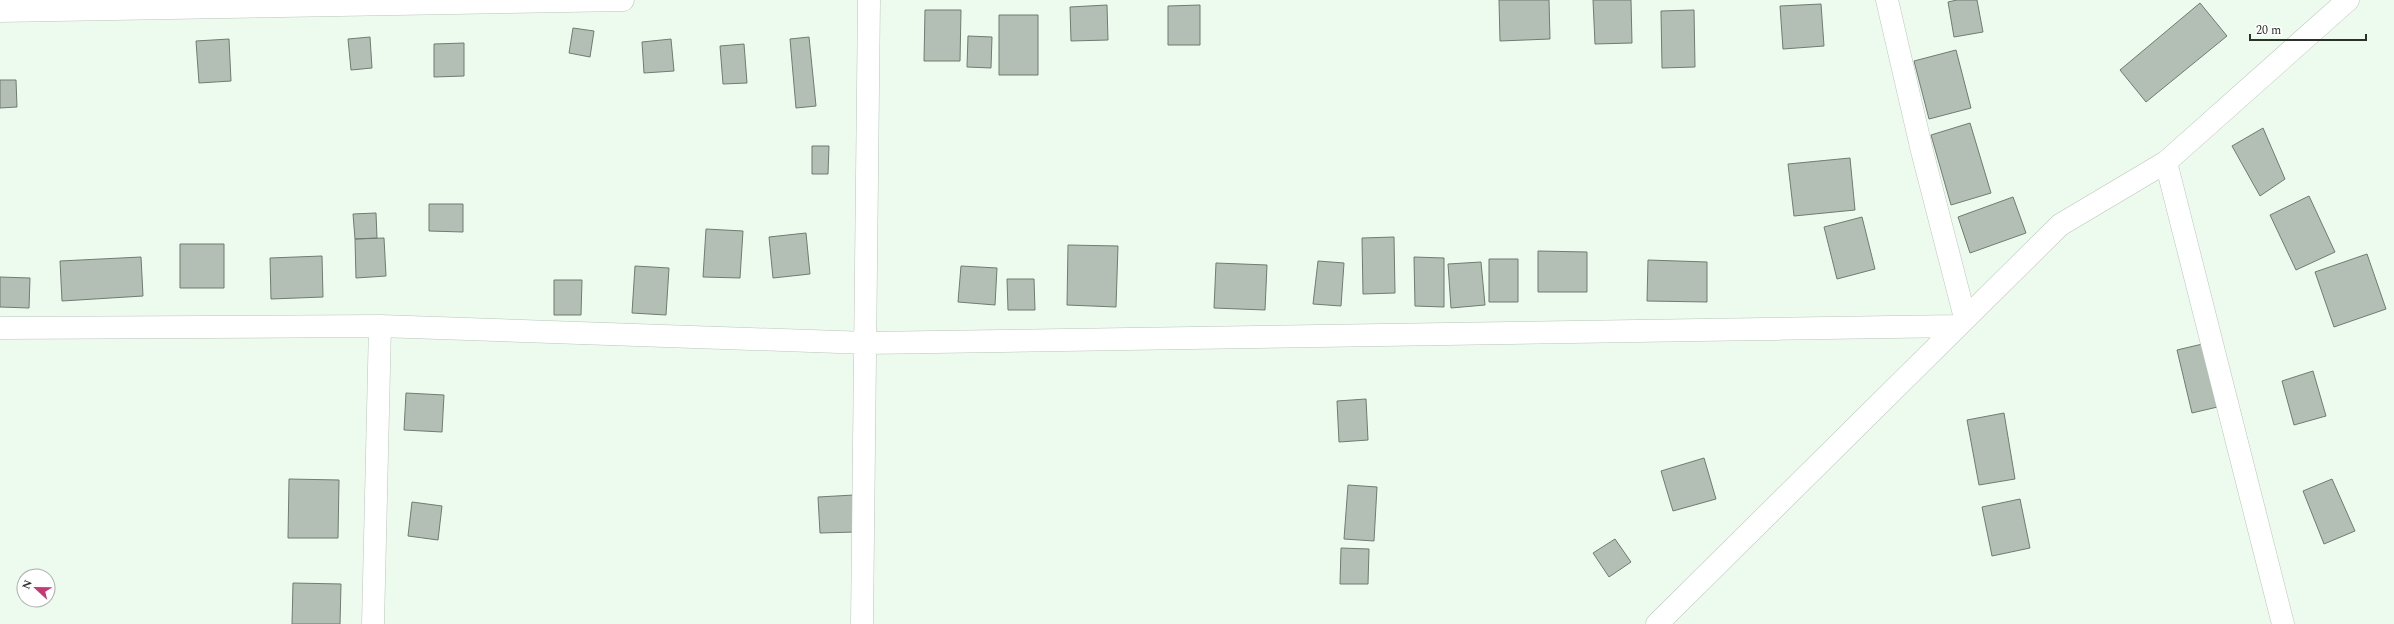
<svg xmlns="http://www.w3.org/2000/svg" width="2394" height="624" font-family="Spectral,serif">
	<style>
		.building { fill: #b3bfb4; stroke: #707b71 }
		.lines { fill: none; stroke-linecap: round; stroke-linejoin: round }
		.minor-casing { stroke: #b9c6ba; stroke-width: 23 }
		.minor { stroke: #fff; stroke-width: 22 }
	</style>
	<rect width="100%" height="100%" fill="#edfaee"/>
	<path class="building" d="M1499 0H1549L1550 39 1500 41Z
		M1593 0H1631L1632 43 1595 44Z
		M1957 0H1977L1983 32 1954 37 1948 2Z
		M2200 3 2227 36 2146 102 2120 70Z
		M1821 4 1824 46 1783 49 1780 6Z
		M1107 5 1108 40 1071 41 1070 7Z
		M1200 5V45H1168V6Z
		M925 10H961L960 61H924Z
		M1694 10 1695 67 1662 68 1661 11Z
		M999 15H1038V75H999Z
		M573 28 594 31 590 57 569 53Z
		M968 36 992 37 991 68 967 67Z
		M370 37 372 68 351 70 348 39Z
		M809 37 816 106 796 108 790 39Z
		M229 39 231 81 199 83 196 41Z
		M671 39 674 71 644 73 642 42Z
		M464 43V76L434 77V44Z
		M744 44 747 83 723 84 720 46Z
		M1956 50 1971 108 1929 119 1914 61Z
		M0 80H16L17 107 0 108Z
		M1970 123 1991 193 1951 205 1931 135Z
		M2263 128 2285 179 2260 196 2232 146Z
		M812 146H829L828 174H812Z
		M1850 158 1855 210 1794 216 1788 164Z
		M2309 196 2335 252 2296 270 2270 215Z
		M2013 197 2026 233 1970 253 1958 217Z
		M429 204H463V232L429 231Z
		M376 213 377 238 355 239 353 214Z
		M1862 217 1875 269 1837 279 1824 227Z
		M706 229 743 231 740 278 703 277Z
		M806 233 810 274 773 278 769 237Z
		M1394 237 1395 293 1363 294 1362 238Z
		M384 238 386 276 356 278 355 239Z
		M180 244H224V288H180Z
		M1068 245 1118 246 1116 307 1067 305Z
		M1538 251 1587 252V292H1538Z
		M2367 254 2386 309 2334 327 2315 272Z
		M322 256 323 297 271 299 270 258Z
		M141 257 143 296 62 301 60 261Z
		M1414 257 1444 258V307L1415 306Z
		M1489 259H1518V302H1489Z
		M1648 260 1707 262V302L1647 301Z
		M1318 261 1344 263 1341 306 1313 304Z
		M1481 262 1485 305 1451 308 1448 264Z
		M1216 263 1267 265 1265 310 1214 308Z
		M635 266 669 268 666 315 632 313Z
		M961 266 997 268 995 305 958 302Z
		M0 277 30 278 29 308 0 307Z
		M1007 279H1034L1035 310H1008Z
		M554 280H582L581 315H554Z
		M2211 342 2226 405 2192 413 2177 350Z
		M2313 371 2326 416 2294 425 2282 381Z
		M406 393 444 395 442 432 404 430Z
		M1366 399 1368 440 1339 442 1337 401Z
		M2004 413 2015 479 1979 485 1967 420Z
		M1704 458 1716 499 1673 511 1661 471Z
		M289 479 339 480 338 538H288Z
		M2332 479 2355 531 2324 544 2303 491Z
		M1348 485 1377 487 1374 541 1344 539Z
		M854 495 855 532 820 533 818 497Z
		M2020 499 2030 548 1992 556 1982 507Z
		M412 502 442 506 438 540 408 536Z
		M1615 539 1631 562 1609 577 1593 553Z
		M1341 548 1369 549 1368 584H1340Z
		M293 583 341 584 340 624H292Z"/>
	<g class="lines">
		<g class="minor-casing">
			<path id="minor" d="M1887 0 1922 151 1965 318
				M0 11 623 0
				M2166 162 2283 624
				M0 328 380 326 867 343 1957 326
				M373 624 380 326
				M862 624 869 0
				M1657 624 2060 225 2166 162 2348 0"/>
		</g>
		<use href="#minor" class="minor"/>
	</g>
	<g transform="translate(36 588) rotate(292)"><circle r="19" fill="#ffffff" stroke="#abadab"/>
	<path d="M0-3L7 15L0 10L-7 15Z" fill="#c23974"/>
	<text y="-6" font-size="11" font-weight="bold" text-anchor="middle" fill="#2c312c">N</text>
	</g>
	<path d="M2250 34v6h116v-6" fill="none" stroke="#2c312c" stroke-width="2"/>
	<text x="2256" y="34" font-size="12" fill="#2c312c" stroke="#ffffff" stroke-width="3" paint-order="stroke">20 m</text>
</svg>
